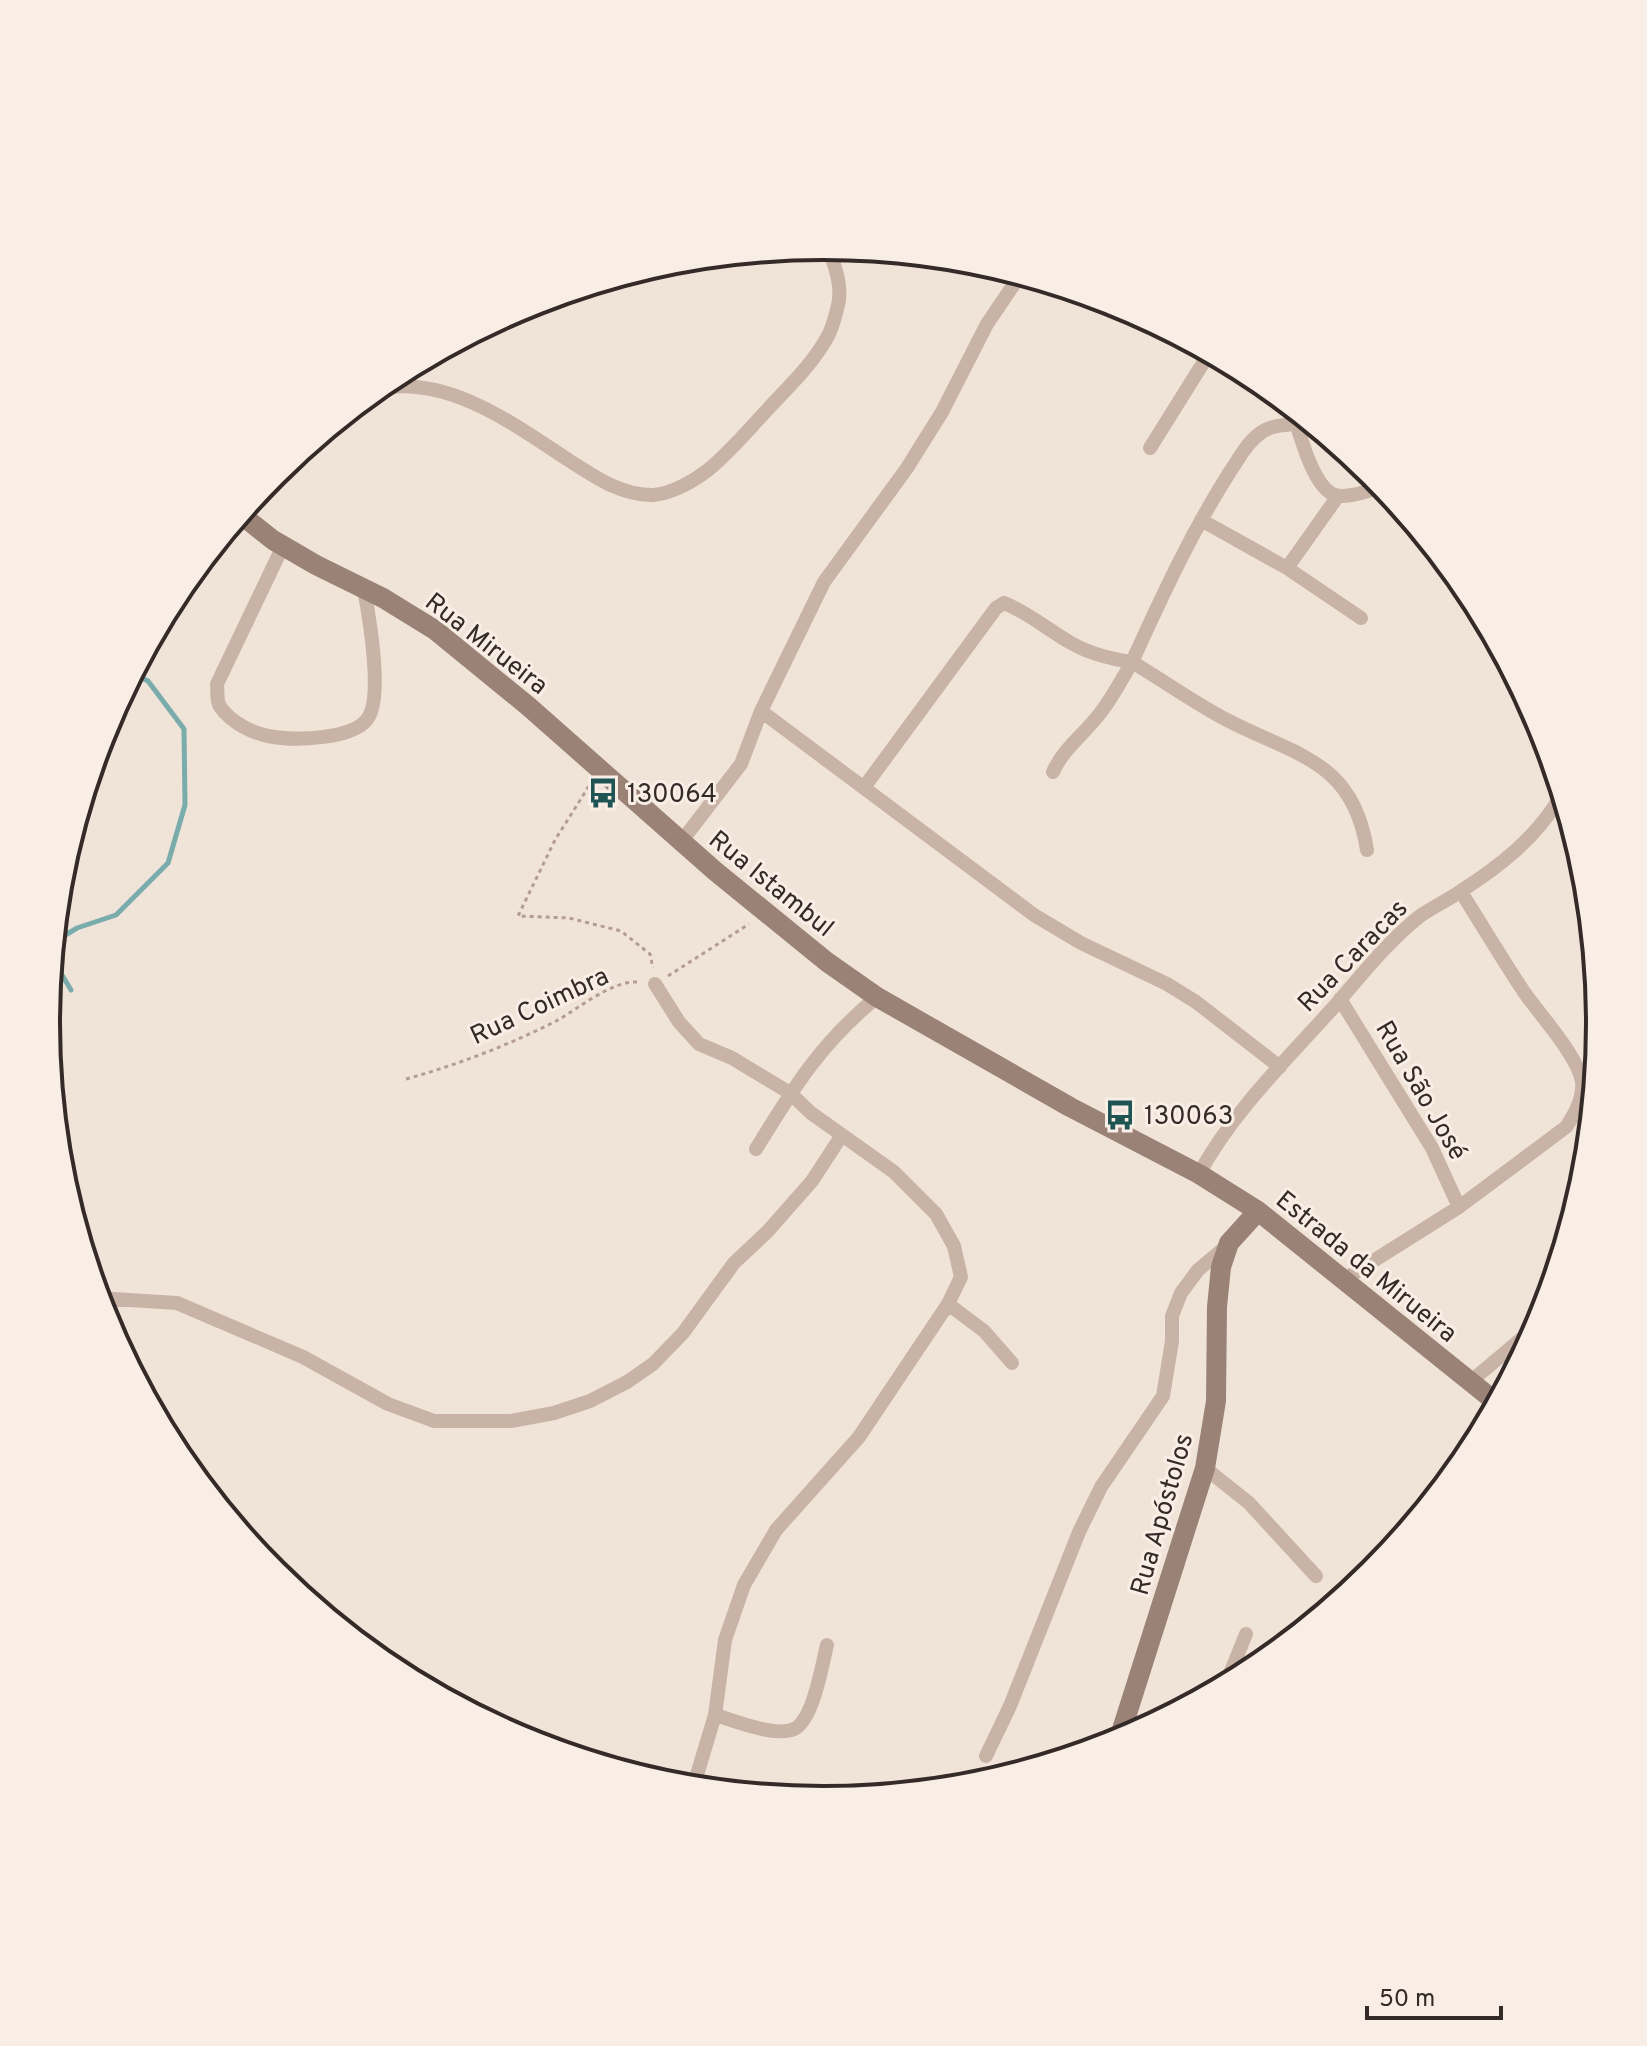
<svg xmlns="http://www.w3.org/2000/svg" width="1647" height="2046" font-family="Overpass,sans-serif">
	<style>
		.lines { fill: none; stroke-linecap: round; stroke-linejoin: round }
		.stream { stroke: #79acab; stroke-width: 5 }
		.path { stroke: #b49d90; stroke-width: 3; stroke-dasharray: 4 4; stroke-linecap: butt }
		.street { stroke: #c8b3a6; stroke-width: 14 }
		.secondary { stroke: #9b8277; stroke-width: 20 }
		.labels { text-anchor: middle; stroke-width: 6; stroke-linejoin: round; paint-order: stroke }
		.street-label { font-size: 26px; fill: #342a27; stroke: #f8eee5 }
		.poi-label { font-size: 26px; fill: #342a27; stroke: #f8eee5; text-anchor: start }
		.rim { fill: none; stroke: #342a27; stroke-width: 4 }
	</style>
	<rect width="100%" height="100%" fill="#f0e4d9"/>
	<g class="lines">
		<path class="stream" d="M71 990 56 965 59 939 77 928 116 915 168 863 185 805 184 729 148 681 133 674"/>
		<path class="path" d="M589 786 555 840 518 916 569 918 621 931 650 954 653 968
			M668 976 749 924
			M406 1079C457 1065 509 1045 556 1021 578 1009 612 980 639 982"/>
		<path class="street" d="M376 389C448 374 513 424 570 461 595 477 622 496 653 495 671 494 694 481 708 470 730 452 749 429 768 409 789 386 814 363 829 334 833 325 836 314 838 305 843 286 834 264 828 246
			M1291 406C1298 427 1312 488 1335 495 1349 499 1370 490 1384 486
			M1150 448 1210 352
			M1201 520 1287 568 1361 618
			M283 546 217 684C218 692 216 702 221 708 231 722 252 733 268 736 292 741 354 740 368 718 383 696 369 616 364 589
			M1287 568 1338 496
			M761 711 1034 915 1081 943 1167 984 1196 1002 1280 1067
			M1053 772C1064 747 1085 734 1101 712 1113 696 1122 679 1132 662 1164 681 1194 703 1227 720 1296 756 1353 760 1367 850
			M1556 774 1558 801
			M865 786 996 608 1004 603C1029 613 1048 630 1071 643 1090 654 1111 659 1132 662 1162 596 1192 531 1231 470 1240 457 1248 441 1262 432 1273 425 1284 425 1297 424
			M681 842 741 764 761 711 824 582 907 468 942 412 987 324 1021 274
			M655 984 679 1022 699 1044 732 1058 790 1093 811 1113 894 1172 936 1214 954 1246 961 1277 948 1304 859 1437 776 1530 744 1585 725 1640 715 1715 693 1788
			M1340 999 1432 1148 1459 1207
			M756 1149C794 1087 820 1044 877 997
			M1199 1174C1232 1113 1286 1060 1332 1009 1360 977 1386 943 1420 916 1433 907 1448 900 1461 891 1500 866 1533 840 1558 801L1565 802
			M1343 1280 1459 1207 1566 1127C1575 1114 1584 1098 1582 1081 1577 1055 1540 1015 1524 992 1502 959 1482 925 1461 892
			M98 1298 177 1303 303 1357 388 1404 434 1421H511L554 1413 590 1401 627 1382 653 1364 683 1333 734 1263 768 1231 812 1181 842 1135
			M948 1304 984 1331 1012 1363
			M105 1321 108 1316 107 1298
			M1470 1382 1540 1323
			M1205 1468 1249 1503 1316 1576
			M1225 1686 1246 1634
			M715 1715C733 1720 778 1739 796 1728 814 1716 822 1665 827 1645
			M986 1756 1010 1706 1079 1532 1101 1487 1163 1396 1172 1341V1316L1181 1293 1198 1270 1229 1244"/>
		<path class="secondary" d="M240 514 273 540 316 565 383 598 435 630 528 706 715 871 827 962 877 997 1070 1107 1199 1174 1258 1211 1497 1403
			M1118 1742 1205 1468 1216 1401 1217 1307 1221 1267 1229 1243 1258 1211"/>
	</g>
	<defs>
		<g id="bus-bare" transform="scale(2.4)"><path d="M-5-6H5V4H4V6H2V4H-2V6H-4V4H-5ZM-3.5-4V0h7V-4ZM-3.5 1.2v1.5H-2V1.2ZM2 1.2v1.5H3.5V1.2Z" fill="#1e5454" stroke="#f8eee5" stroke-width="2.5" paint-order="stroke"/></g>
	</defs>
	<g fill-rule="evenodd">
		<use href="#bus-bare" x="603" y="793"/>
		<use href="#bus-bare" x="1120" y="1115"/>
	</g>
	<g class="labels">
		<g class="street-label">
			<text transform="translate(487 643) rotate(38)" y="9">Rua Mirueira</text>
			<text transform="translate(772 883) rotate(39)" y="9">Rua Istambul</text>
			<text transform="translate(1352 955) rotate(-46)" y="9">Rua Caracas</text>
			<text transform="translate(539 1005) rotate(-25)" y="9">Rua Coimbra</text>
			<text transform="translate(1422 1090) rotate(60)" y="9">Rua São José</text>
			<text transform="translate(1367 1266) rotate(39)" y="9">Estrada da Mirueira</text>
			<text transform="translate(1161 1514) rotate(-74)" y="9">Rua Apóstolos</text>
		</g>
		<g class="poi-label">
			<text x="627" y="802">130064</text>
			<text x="1144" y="1124">130063</text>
		</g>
	</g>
	<path d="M0 0H1647V2046H0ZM60 1023a763 763 0 1 1 1526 0a763 763 0 1 1-1526 0Z" fill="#f8eee5" fill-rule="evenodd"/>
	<path class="rim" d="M60 1023a763 763 0 1 1 1526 0a763 763 0 1 1-1526 0Z"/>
	<path d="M1367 2006v12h134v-12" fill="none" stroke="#342a27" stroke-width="4"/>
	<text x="1379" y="2006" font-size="24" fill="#342a27" stroke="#f8eee5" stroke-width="6" paint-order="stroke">50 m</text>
</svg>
